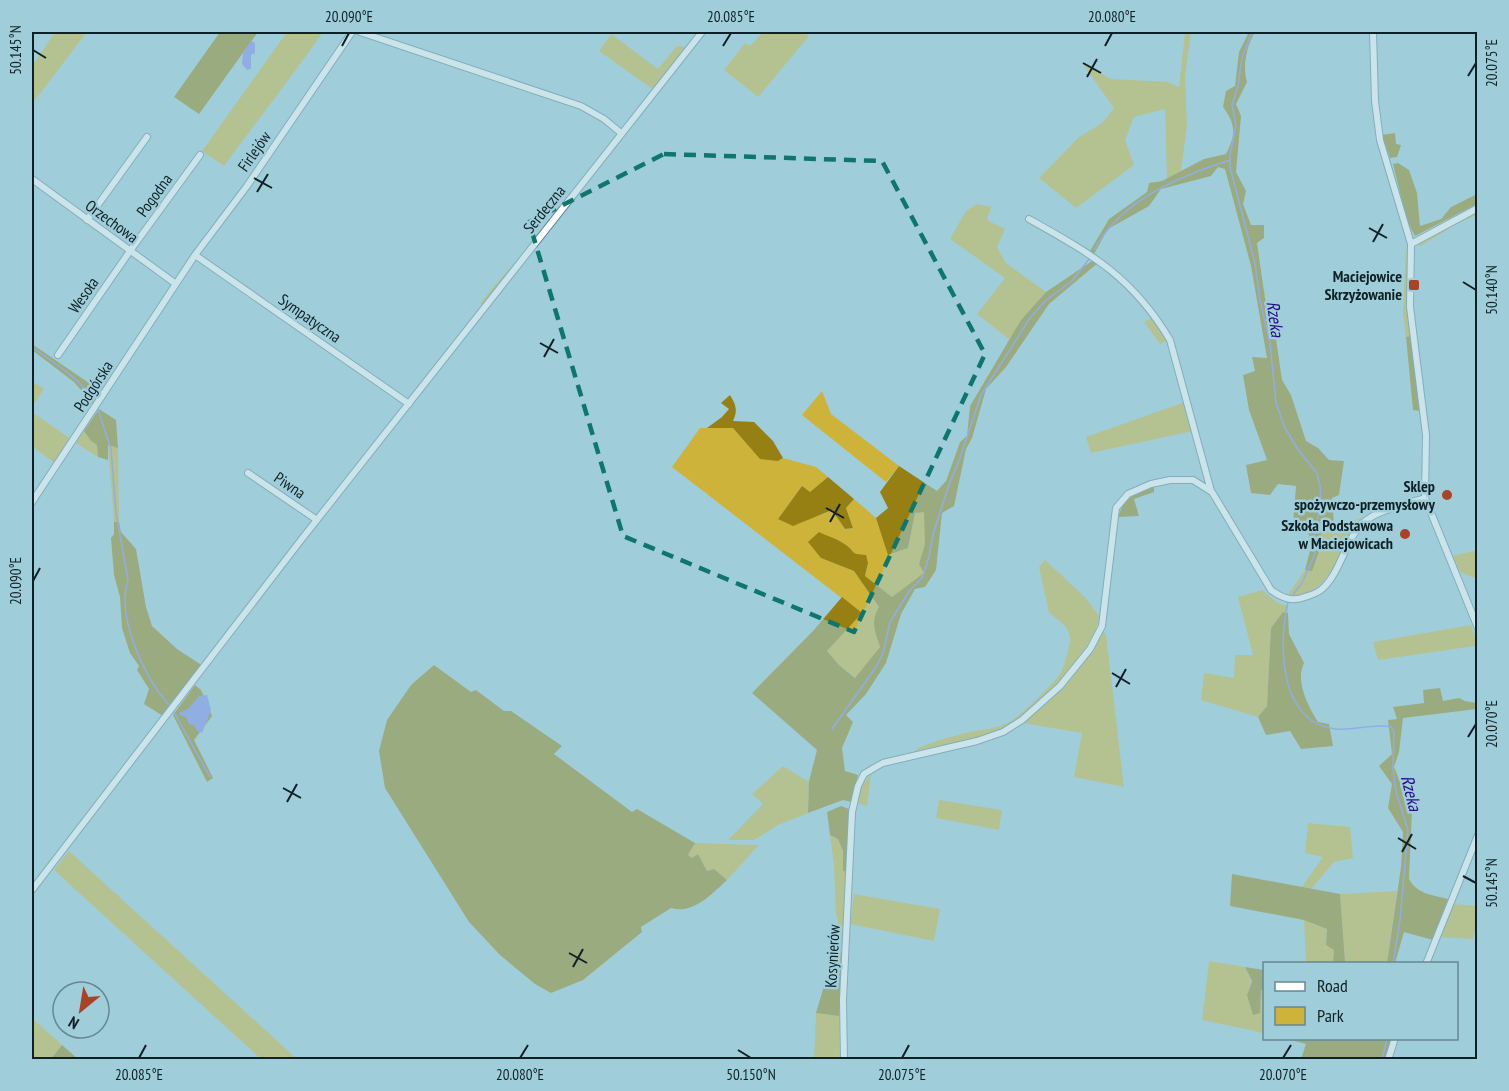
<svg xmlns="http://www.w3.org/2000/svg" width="1509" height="1091" font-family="'PT Sans Narrow',sans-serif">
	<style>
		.green { fill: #cdb33a }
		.forest { fill: #968013 }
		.water { fill: #7d88ed }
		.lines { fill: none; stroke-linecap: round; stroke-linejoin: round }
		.stream { stroke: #7d88ed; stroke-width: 1.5 }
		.street-casing { stroke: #5c8793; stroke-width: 8 }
		.street { stroke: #fff; stroke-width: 6 }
		.marked { fill: none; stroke: #0f766e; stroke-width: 4.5; stroke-dasharray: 12 8; stroke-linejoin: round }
		.ticks { fill: none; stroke: #0f2126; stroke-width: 2 }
		.poi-dot { fill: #aa4224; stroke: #a0cdda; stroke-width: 2 }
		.labels { text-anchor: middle; stroke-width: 5; stroke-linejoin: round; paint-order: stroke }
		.street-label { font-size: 16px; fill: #0f2126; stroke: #a0cdda }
		.poi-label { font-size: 16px; font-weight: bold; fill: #0f2126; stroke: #a0cdda; text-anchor: end }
		.water-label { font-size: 18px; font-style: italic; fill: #240d87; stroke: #a0cdda }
		.neatline { fill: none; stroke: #0f2126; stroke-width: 2 }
		.ticks-label { font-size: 15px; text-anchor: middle; fill: #0f2126 }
	</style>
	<rect width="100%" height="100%" fill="#a0cdda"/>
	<path class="green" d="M55 32H87L32 104V66Z
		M287 32H323C291 78 257 121 224 166L202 151Z
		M763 32H802L809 36 758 97 724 70 745 43 750 46Z
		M1185 32H1191L1185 78 1187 125 1181 171 1167 179 1165 109 1134 117 1125 140 1134 165 1076 208 1039 178 1079 137 1102 123 1114 108 1082 63 1111 79 1168 82 1179 87Z
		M611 34 658 69 677 46 686 47 656 86 651 88 599 51Z
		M977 204 991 207 987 220 1005 229 997 247 1006 263 1046 292 1021 320 1010 340 977 314 1005 278 950 239 966 211Z
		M1477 212V215L1460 222 1419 247V244Z
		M532 244 483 305 480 304 494 286Z
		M1406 244 1410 336 1406 337 1403 314Z
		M1153 317 1167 341 1160 344 1144 322Z
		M32 381 44 389 32 407Z
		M822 391 831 414 899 466 886 482 802 415Z
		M1185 402 1193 431 1091 453 1086 437Z
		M32 412 71 439 56 464 32 446Z
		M700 428H733L778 461 783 458 816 467 828 477 809 493 802 486 778 519 821 515 832 510 845 529 853 528 846 508 854 499 876 518 889 555 908 548 915 513 925 511V544L919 564 925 573 892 597 865 576 868 563 851 552 848 546 821 558 854 571 880 608 874 628 880 647 856 678 839 665 827 651 861 613 672 467Z
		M84 431 91 441 97 445 98 457 76 443Z
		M108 445 118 448 119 522H114Z
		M1365 518C1332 545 1340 595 1287 596L1305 570 1312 571 1320 526Z
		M1477 550H1478L1477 579 1460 572 1453 556Z
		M1045 560 1085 597 1099 616C1097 648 1036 709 1009 725 984 740 944 744 915 751L918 748C931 743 944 738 958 735 974 730 992 730 1008 723 1017 719 1057 681 1061 672 1064 668 1071 642 1070 637 1068 625 1058 620 1049 613L1039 567Z
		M1262 590 1278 603 1288 606V613L1283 612 1271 628 1267 706 1258 717 1201 700 1204 673 1234 678 1235 655H1253L1238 597Z
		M1471 625 1477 640V645L1475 646 1378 660 1373 642Z
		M1103 630 1106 635 1124 787 1074 777 1082 733 1023 723C1054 696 1085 669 1103 630Z
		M783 766 809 782 808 813 778 825 754 840H728L763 804 752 794Z
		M871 774 867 806 857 803 861 787Z
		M939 800 1002 810 999 830 936 818Z
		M1308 823 1350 827 1353 858 1334 862 1311 889 1302 887 1323 857 1305 853Z
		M830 835 838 839 843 851V871H847L843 952H834L838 919 836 915 834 865Z
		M695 843 759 845 727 880 714 869 707 871 698 854 692 858 688 855Z
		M69 851 297 1059H261L54 870Z
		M1397 891 1387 963H1346L1345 961 1340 894Z
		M854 894 940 909 934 941 850 924Z
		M1453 904 1477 906V925L1473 939 1441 937Z
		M1304 920 1327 929 1326 945 1334 949 1333 963H1306Z
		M1209 961 1245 967 1251 980 1247 995 1261 989 1264 990V1033L1202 1020Z
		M816 1013 839 1016 840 1059 814 1060Z
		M32 1018 62 1045 51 1059H32Z"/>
	<path class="forest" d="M220 32H258L199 114 174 97Z
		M1249 32H1255C1247 45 1242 66 1247 82L1236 104 1241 116 1236 172 1246 191 1243 204 1251 225H1264V238L1257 243 1268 319 1274 325 1282 380 1291 395 1306 441 1318 448 1329 460 1344 461 1339 495 1332 498 1334 523 1320 527 1322 543 1312 571 1305 570 1312 543 1307 530 1293 525 1296 486 1278 484 1270 495 1251 493 1246 465 1267 460 1249 410 1243 375 1255 371 1252 357 1267 358 1251 266 1225 169 1218 167 1211 176 1161 189 1149 206 1108 229 1094 254 1090 251 1109 219 1147 192 1149 183 1162 181 1204 159 1226 154C1236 134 1236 125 1223 107L1226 91 1235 86 1239 52Z
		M1395 133 1396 144 1401 145 1397 157 1390 158 1382 135Z
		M1398 163 1409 170 1417 193 1420 226 1441 219 1451 207 1477 194V204L1415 236 1407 221 1393 164Z
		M1095 259 1099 262 1049 304 1006 367 986 389 972 438 966 449 954 506 942 513 936 570 925 587 915 589 901 614 886 663 866 694 846 715 853 722 842 748 845 771 858 775 851 802 843 800 808 813 809 781 817 750 752 693 813 631 842 597 862 613 827 651 839 665 855 678 880 647C875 631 870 622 879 607L854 571 821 558 808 542 819 532C827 536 838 539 846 545 856 552 849 554 866 555L868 563 865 576 892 597 924 573 919 564 925 544 924 512 915 513 908 548 888 555 876 518 888 508 880 492 899 466 937 491 946 481 960 442 967 436 970 406 1021 320 1046 292Z
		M1410 336 1420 411 1413 410 1406 337Z
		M32 344 102 392 93 404 74 382 32 350Z
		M730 395C736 405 738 410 733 421L754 422 773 441 783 458 778 461 760 459 733 428H707L722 417 729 409 721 403Z
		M99 409 116 420 118 448 108 445V460L98 457 97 445 91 441 84 431Z
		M828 477 854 499 846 508 853 528 845 529 832 510 793 526 778 519 802 486 810 492Z
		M1154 487V492L1134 499 1139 516 1118 517C1125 496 1134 495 1154 487Z
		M114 522H119L121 532 136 549 146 607 152 626 177 649 203 666 163 716 144 704 149 689 137 670 139 666 130 653 122 628 120 597 114 575 111 538 114 534Z
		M1283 612 1288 613 1289 634 1304 663C1295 681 1308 706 1318 722L1329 724 1333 746 1301 749 1290 731 1266 735 1258 717 1267 706 1271 628Z
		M434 665 471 692 476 690 504 711H511L562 746 554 754 632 812 637 809 695 843 688 855 692 858 698 854 707 871 714 869 727 880C713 893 693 915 671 908L641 927 642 932 583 980 551 993 535 984 500 955 469 922 385 788 379 751 387 720 411 685Z
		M195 685 201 690 212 716 194 740 213 778 207 782 173 715Z
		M1440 688 1443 701 1459 698 1465 701 1477 703V709L1403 718 1399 752 1394 767 1402 786H1413L1409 879C1417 894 1432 895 1448 899L1433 940 1404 932 1395 963H1387L1401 867 1403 832 1388 808 1392 784 1379 766 1392 754 1388 720 1397 719 1393 707 1424 703 1423 690Z
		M841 806 849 809 847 871H843V851L838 839 830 835 827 812Z
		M1232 874 1340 894 1345 961 1346 963H1333L1334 950 1326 945 1327 929 1304 920 1230 906Z
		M834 952H843L839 1016 816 1013Z
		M1245 967 1264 970V990H1261L1260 1013 1253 1015 1247 995 1252 981Z
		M1287 1039H1393L1386 1060 1301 1059 1306 1044Z
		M62 1045 78 1059H51Z"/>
	<path class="water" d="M251 41 255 43V53L251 55V69L247 70 242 64 243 53Z
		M207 695 211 710 202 733 197 731 195 726 189 724 186 717 180 715 179 713 188 709 199 696Z"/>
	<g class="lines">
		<path class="stream" d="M1252 32 1242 58 1238 86 1232 105 1236 125 1230 155V167L1255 263 1260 300 1270 343 1276 403 1285 428 1299 451 1317 473 1320 486 1321 503 1314 535 1315 554 1302 583 1292 596
			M1094 250C1121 200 1178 177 1230 160
			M32 347C53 362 79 378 94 400
			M98 409 111 449 116 513 128 580C116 617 144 677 169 705
			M1288 602C1278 645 1279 723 1336 729 1355 731 1372 723 1391 727L1394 732 1393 770 1396 792 1408 830 1400 920 1393 964
			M174 712 210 777
			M832 729 876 667 883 653 890 622 910 590 922 578 929 557 933 534 950 482 960 458 981 395 1030 318 1045 301 1072 281 1089 259
			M1382 1060 1387 1038"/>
		<g class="street-casing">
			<path id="street" d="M360 32 581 106 604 119 621 133
				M1373 32 1375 101 1380 140 1411 244 1410 307 1426 435 1425 498 1478 628
				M32 179 176 284
				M1029 219C1091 254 1132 276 1170 340L1211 491
				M87 220 147 137
				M1411 244 1478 208
				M195 255 409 404
				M58 355 130 251 200 155
				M248 473 317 520
				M32 502 195 255 247 186 352 32
				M32 890 301 540 702 32
				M1426 964 1478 835
				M844 1060 843 1000 852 812 858 786 864 774 874 768 883 763 977 741 1003 732 1022 720 1060 686 1090 649 1102 626 1116 508 1128 494 1151 484 1170 480H1193L1212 492 1271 590C1282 598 1292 602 1305 597 1311 595 1318 593 1322 589 1343 570 1345 535 1368 519 1382 509 1409 503 1425 498
				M1388 1060 1395 1038"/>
		</g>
		<use href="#street" class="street"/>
	</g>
	<path d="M0 0H1509V1091H0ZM664 154 882 161 985 354 854 632 623 536 529 222Z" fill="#a0cdda" fill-opacity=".55" fill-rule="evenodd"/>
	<path class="marked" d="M664 154 882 161 985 354 854 632 623 536 529 222Z"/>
	<path class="ticks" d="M342 46 349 33M723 46 731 33M1105 46 1112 33M33 50 46 58M1083 63 1101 73M1468 76 1476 63M1087 77 1097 59M254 178 272 188M257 192 268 174M1369 228 1387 238M1373 242 1383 224M1463 282 1476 290M540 343 558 353M544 357 554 339M826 508 844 518M830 522 840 504M33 581 40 568M1112 673 1130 684M1116 687 1126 669M1468 737 1476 724M283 788 301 798M287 802 297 784M1398 838 1416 849M1402 852 1412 834M1463 876 1476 883M569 953 587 963M573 967 583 949M738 1050 751 1058M139 1058 146 1045M520 1058 528 1045M902 1058 909 1045M1283 1058 1291 1045"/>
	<g class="poi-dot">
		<rect x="1408" y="279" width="12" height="12" rx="3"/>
		<circle cx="1447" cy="495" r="6"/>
		<circle cx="1405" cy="534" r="6"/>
	</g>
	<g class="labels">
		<g class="street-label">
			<text transform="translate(254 151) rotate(-55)" y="6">Firlejów</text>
			<text transform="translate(154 195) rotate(-54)" y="6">Pogodna</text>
			<text transform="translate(544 209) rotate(-51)" y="6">Serdeczna</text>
			<text transform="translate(112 221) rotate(36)" y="6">Orzechowa</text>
			<text transform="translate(83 295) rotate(-55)" y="6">Wesoła</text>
			<text transform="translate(310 318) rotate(35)" y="6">Sympatyczna</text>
			<text transform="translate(93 386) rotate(-57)" y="6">Podgórska</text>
			<text transform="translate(290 485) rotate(34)" y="6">Piwna</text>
			<text transform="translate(832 956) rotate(-87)" y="6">Kosynierów</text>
		</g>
		<g class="poi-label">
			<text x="1402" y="282">Maciejowice<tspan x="1402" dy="18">Skrzyżowanie</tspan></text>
			<text x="1435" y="492">Sklep<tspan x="1435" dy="18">spożywczo-przemysłowy</tspan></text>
			<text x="1393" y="531">Szkoła Podstawowa<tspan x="1393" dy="18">w Maciejowicach</tspan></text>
		</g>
		<g class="water-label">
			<text transform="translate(1275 319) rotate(82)" y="6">Rzeka</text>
			<text transform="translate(1411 793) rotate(76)" y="6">Rzeka</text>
		</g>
	</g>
	<rect width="1509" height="1091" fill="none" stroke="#a0cdda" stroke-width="66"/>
	<rect x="1263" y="962" width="195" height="78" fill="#a0cdda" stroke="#668892" stroke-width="1.5"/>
	<rect x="1275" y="982" width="30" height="9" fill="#ffffff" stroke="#668892" stroke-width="1.5"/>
	<text x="1317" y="992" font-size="18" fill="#0f2126">Road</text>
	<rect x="1275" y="1007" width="30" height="18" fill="#cdb33a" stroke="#668892" stroke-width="1.5"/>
	<text x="1317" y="1022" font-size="18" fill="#0f2126">Park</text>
	<g transform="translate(81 1010) rotate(210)"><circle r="28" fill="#a0cdda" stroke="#668892" stroke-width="1.5"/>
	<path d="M0-4.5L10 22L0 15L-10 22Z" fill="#aa4224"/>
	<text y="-9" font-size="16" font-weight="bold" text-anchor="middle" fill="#0f2126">N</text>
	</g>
	<rect x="33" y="33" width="1443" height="1025" class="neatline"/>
	<g class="ticks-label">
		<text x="349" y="22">20.090°E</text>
		<text x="731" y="22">20.085°E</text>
		<text x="1112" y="22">20.080°E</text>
		<text transform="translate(16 50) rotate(-90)" y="5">50.145°N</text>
		<text transform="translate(1492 63) rotate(-90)" y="5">20.075°E</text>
		<text transform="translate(1492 290) rotate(-90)" y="5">50.140°N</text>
		<text transform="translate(16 581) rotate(-90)" y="5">20.090°E</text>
		<text transform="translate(1492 724) rotate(-90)" y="5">20.070°E</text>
		<text transform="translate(1492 883) rotate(-90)" y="5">50.145°N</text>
		<text x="139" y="1080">20.085°E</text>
		<text x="520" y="1080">20.080°E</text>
		<text x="751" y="1080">50.150°N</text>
		<text x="902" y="1080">20.075°E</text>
		<text x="1283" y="1080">20.070°E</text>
	</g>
</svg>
